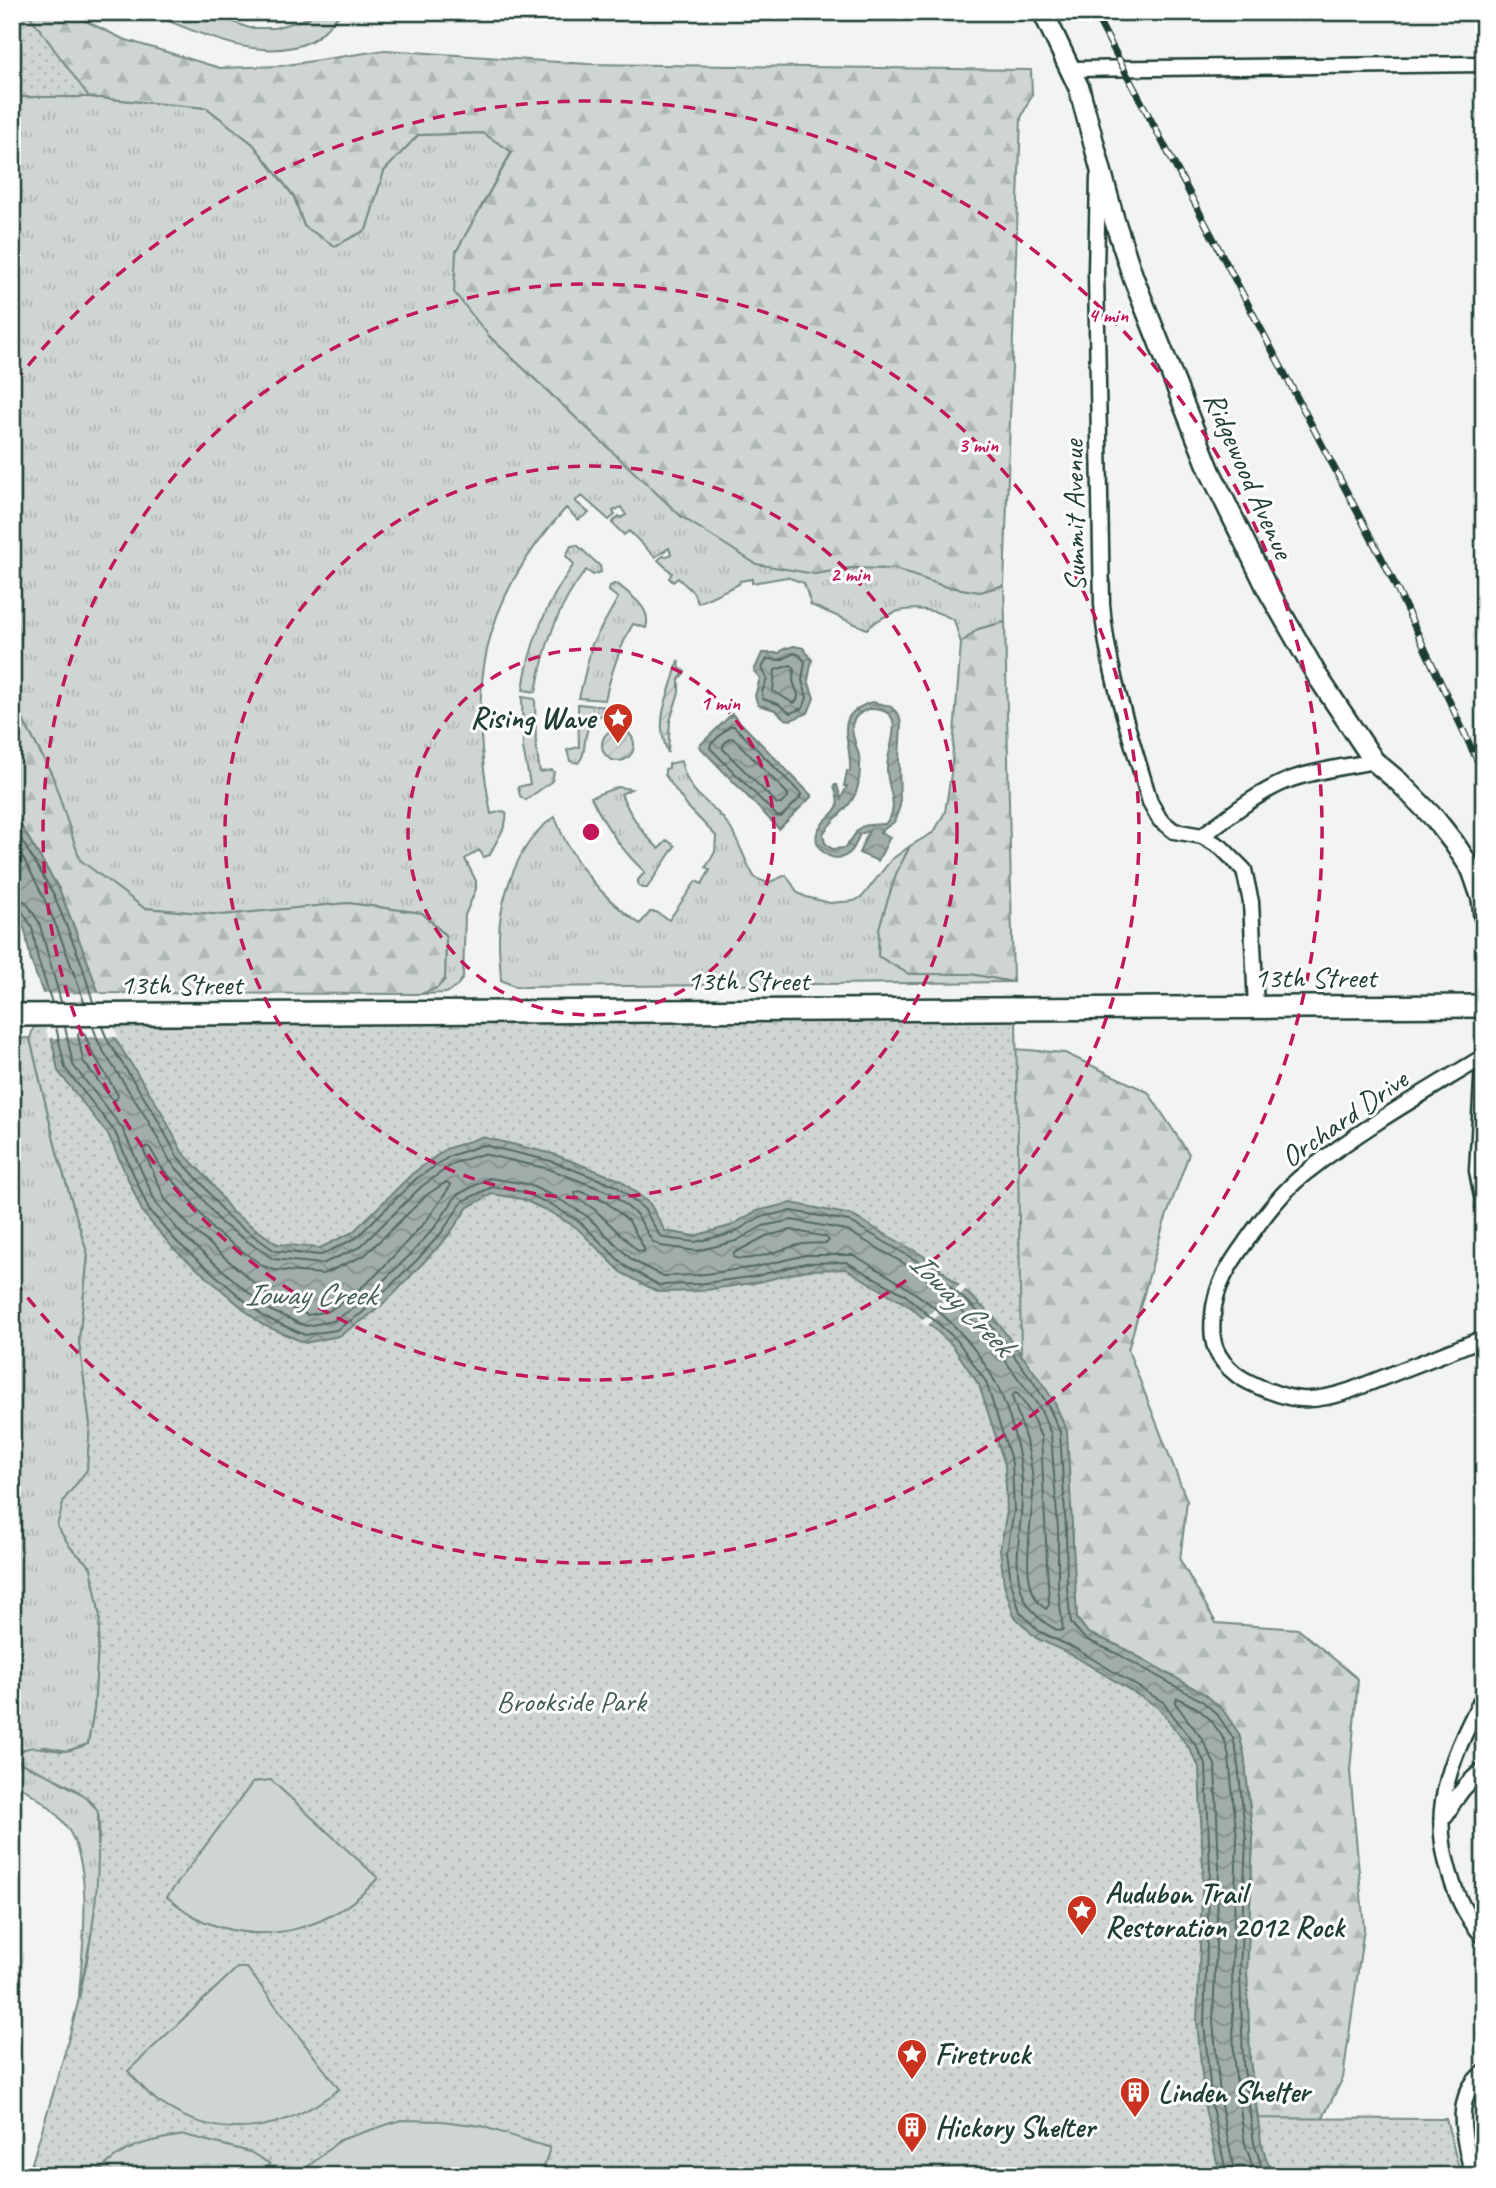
<svg xmlns="http://www.w3.org/2000/svg" width="1496" height="2188" font-family="Caveat,sans-serif">
	<style>
		.grass { fill: url(#grass-tufts); stroke: #768984; stroke-width: 2 }
		.forest { fill: url(#forest-firs); stroke: #768984; stroke-width: 2 }
		.park { fill: url(#park-dots); stroke: #768984; stroke-width: 2 }
		.garden { fill: url(#garden-furrows); stroke: #768984; stroke-width: 2 }
		.pitch { fill: #ced5d3; stroke: #768984; stroke-width: 2 }
		.water { fill: url(#water-waves); stroke: #6d807b; stroke-width: 2; fill-rule: evenodd }
		.pier { fill: #f2f3f3 }
		.lines { fill: none; stroke-linecap: round; stroke-linejoin: round }
		.shore { stroke: #536a63; stroke-width: 2 }
		.minor-casing { stroke: #1f3d34; stroke-width: 19 }
		.tertiary-casing { stroke: #1f3d34; stroke-width: 24 }
		.secondary-casing { stroke: #1f3d34; stroke-width: 26 }
		.minor { stroke: #fff; stroke-width: 14 }
		.tertiary { stroke: #fff; stroke-width: 19 }
		.secondary { stroke: #fff; stroke-width: 21 }
		.rail-casing { stroke: #1f3d34; stroke-width: 7 }
		.rail { stroke: #fff; stroke-width: 4.5; stroke-dasharray: 13; stroke-linecap: butt }
		.ring { fill: none; stroke: #c2185b; stroke-width: 3.5; stroke-dasharray: 12 9 }
		.labels { text-anchor: middle; stroke-width: 6; stroke-linejoin: round; paint-order: stroke }
		.street-label { font-size: 30px; fill: #1f3d34; stroke: #fff }
		.poi-label { font-size: 30px; font-weight: bold; fill: #1f3d34; stroke: #fff; text-anchor: start }
		.park-label { font-size: 30px; fill: #425b54; stroke: #fff }
		.water-label { font-size: 32px; font-style: italic; fill: #465f57; stroke: #fff }
		.centre { fill: #c2185b; stroke: #fff; stroke-width: 3.5 }
		.ring-label { font-size: 21px; text-anchor: middle; font-weight: bold; fill: #c2185b; stroke: #fff; stroke-width: 6; stroke-linejoin: round; paint-order: stroke }
	</style>
	<defs>
		<pattern id="grass-tufts" width="24" height="20" patternUnits="userSpaceOnUse" patternTransform="scale(1.75)"><rect width="24" height="20" fill="#ced5d3"/><path d="M3 7l-1-3M5 7V3M7 7l1-3M15 17l-1-3M17 17v-4M19 17l1-3" fill="none" stroke="#b0b8b6"/></pattern>
		<pattern id="forest-firs" width="22" height="20" patternUnits="userSpaceOnUse" patternTransform="scale(1.75)"><rect width="22" height="20" fill="#ced5d3"/><path d="M5 1l3.5 6h-7zM16 11l3.5 6h-7z" fill="#b0b8b6"/></pattern>
		<pattern id="park-dots" width="8" height="8" patternUnits="userSpaceOnUse" patternTransform="scale(1.75)"><rect width="8" height="8" fill="#ced5d3"/><path d="M2 2h.1M6 6h.1" fill="none" stroke="#b0b8b6" stroke-width="1.8" stroke-linecap="round"/></pattern>
		<pattern id="garden-furrows" width="10" height="10" patternUnits="userSpaceOnUse" patternTransform="scale(1.75)"><rect width="10" height="10" fill="#ced5d3"/><path d="M-1 1l2-2M0 10L10 0M9 11l2-2" fill="none" stroke="#b0b8b6"/></pattern>
		<pattern id="water-waves" width="16" height="10" patternUnits="userSpaceOnUse" patternTransform="scale(1.75)"><rect width="16" height="10" fill="#a1adaa"/><path d="M0 5q4-4 8 0t8 0" fill="none" stroke="#838e8b"/></pattern>
	</defs>
	<rect width="100%" height="100%" fill="#f2f3f3"/>
	<filter id="ink" filterUnits="userSpaceOnUse"><feTurbulence type="fractalNoise" baseFrequency=".0143" numOctaves="2"/><feDisplacementMap in="SourceGraphic" scale="14" xChannelSelector="R" yChannelSelector="G"/><feConvolveMatrix kernelMatrix="1 2 1 2 8 2 1 2 1" color-interpolation-filters="sRGB"/></filter>
	<g filter="url(#ink)">
		<path class="grass" d="M12 97H89L207 108 253 144 294 197 304 226 366 230 384 171 418 135 483 133 512 151 456 252 489 336 682 517 815 574 850 568 895 569 944 586 980 592 1004 585 1005 622 978 629 961 643 954 620C925 603 892 606 867 629L811 605 804 583 787 577 752 583V579L740 581 739 584 698 603 693 592 678 578 673 582 669 578 672 573 658 560 664 555 665 557 671 554 669 548 655 557 629 531 624 535 612 523 619 516 620 518 626 515 621 507 613 511 615 515 609 520 582 496 575 501 589 513 578 520 566 508C478 605 468 689 491 814L502 811 506 812C509 826 495 841 490 855L484 857 479 850 465 859 476 881V889L465 915 463 978 456 987 446 993 421 994 437 988 445 979 446 936 422 913 348 903 223 915 144 908 80 861 52 775 12 699Z
			M577 545 600 566 601 572 593 575 586 570C557 607 544 647 536 692L523 690C529 643 547 602 574 564L566 556 571 546Z
			M614 584 619 585C632 597 652 608 646 628L633 624C619 648 611 673 605 700L579 698 592 644 618 598 609 591 610 586Z
			M522 697 535 699 536 747 540 772 552 770 554 772 552 781 526 800 520 796 518 787 530 784 523 748Z
			M578 704 617 708C611 712 603 713 597 718 578 733 590 751 578 763L570 761 567 750 579 747Z
			M681 761C690 799 707 797 727 823 739 839 744 861 755 878L768 883 786 875 798 893 806 897 830 903 854 901 863 896 891 860 910 846C892 881 880 916 878 956L909 974H971L1013 982 525 987H516L501 980C500 958 497 936 501 914 507 880 524 836 555 817 570 860 603 899 640 924L650 912H656L669 920 696 881 702 884 710 870 706 867 715 852 716 836 687 806 665 775V769L669 768V764Z
			M618 787 631 789 621 794C630 815 642 833 659 849L667 840 675 846 647 888H642L638 885V880L645 872C621 850 605 826 591 797Z
			M30 1038 57 1152 88 1255 79 1341 90 1424 87 1470 64 1500 71 1548 91 1567 100 1616 94 1710 88 1744 67 1751 42 1746 55 1779 84 1795 98 1811V1900L79 1996C82 1949 95 1866 66 1826 52 1806 32 1794 12 1781V1039Z"/>
		<path class="forest" d="M12 12H67L123 39 220 68 280 66 385 50 587 64 1031 70 1032 94 1021 118 1004 585 980 592 944 586 895 569 850 568 815 574 756 564 682 517 489 336 454 292 456 252 512 152 483 133 418 135 384 171 366 230 335 246 304 226 294 196 253 144 207 108 89 97H12Z
			M1005 622 1013 982 971 974H909L878 956 879 928 896 874 910 846 934 832 945 812 951 774 961 643 978 629Z
			M12 699 52 775 80 860 144 908 223 915 348 903 422 913 446 936 445 979 437 988 421 994 98 993 87 960 59 889 12 811Z
			M1015 1049 1065 1053 1148 1092 1189 1154 1163 1226 1128 1350 1187 1501 1180 1560 1216 1623 1298 1629 1358 1679 1350 1771 1364 1928 1343 2078 1308 2147 1261 2142 1250 2061 1247 1971 1253 1839 1244 1754 1239 1735 1206 1695 1119 1646 1088 1633 1077 1618 1072 1554 1073 1530 165 1071 979 1055Z"/>
		<path class="park" d="M12 12H27L89 97H12Z
			M1016 1018 1024 1556 1046 1616 1214 1727 1235 2118 1446 2119 1461 2176H28C59 2072 97 1965 98 1855 98 1843 101 1825 98 1813 92 1791 39 1772 19 1762L17 1754C33 1740 48 1752 66 1751 73 1750 82 1746 88 1744L94 1710 100 1617 91 1567 71 1548 57 1526 64 1500 87 1470 90 1424 79 1341 88 1255 57 1152 30 1038 34 1027Z"/>
		<path class="garden" d="M678 660 680 668 685 672 679 679V692L670 721 668 753C652 716 671 696 678 660Z
			M602 745a16 16 0 1 1 32 0a16 16 0 1 1-32 0Z"/>
		<path class="pitch" d="M146 12H207L249 28H274L309 18 314 12H342C333 22 322 35 311 41 260 66 194 30 146 12Z
			M271 1780 378 1878C334 1928 266 1948 203 1921 190 1915 178 1906 167 1897L253 1782Z
			M237 1968H247L339 2089C284 2132 220 2144 159 2102 147 2094 138 2082 128 2071Z
			M401 2120 442 2121 481 2126 550 2148 541 2176H297L340 2140Z
			M185 2135 250 2152 270 2164 264 2176H96C118 2146 151 2140 185 2135Z"/>
		<path class="water" d="M794 646 803 648 812 660 808 680 814 698 808 713 791 720 785 719 775 710 758 705 755 696 760 678 754 671 762 653H779L784 649Z
			M872 702 890 706 899 715 901 724 899 759 900 806 894 822 880 832 890 837 878 861 859 853 869 831 860 834C855 843 855 851 845 856 830 863 813 848 817 833 820 822 832 817 837 807 840 800 835 792 834 785H837L841 799 847 786H844L847 771 850 772C853 740 829 716 872 702ZM869 709C911 708 887 746 887 768 886 788 902 807 885 824 851 826 864 825 845 848L832 849 825 843 823 834C835 814 857 806 859 779 860 772 861 763 859 756 855 737 841 719 869 709Z
			M732 714 812 796 779 829 699 746Z
			M12 811 59 889 87 960 114 1037 161 1111 182 1152 209 1180 232 1212 277 1244 320 1248 353 1232 412 1174 446 1149 482 1137 553 1154 620 1180 650 1204 665 1231 694 1236 730 1226 757 1211 791 1203 851 1215 929 1259 974 1299 994 1318 1035 1373 1054 1401 1067 1431 1077 1619 1088 1633 1119 1646 1206 1695 1223 1710 1239 1734 1244 1754 1253 1839 1247 1971 1250 2061 1261 2142 1272 2176H1220L1205 2108 1197 2022 1203 1868 1199 1767 1189 1748 1159 1708 1074 1656 1036 1638 1014 1616 1004 1584 1000 1550 1007 1511 1005 1465 979 1385 952 1345 912 1308 846 1269 807 1270 759 1282 699 1291 658 1292 622 1273 577 1228 550 1212 522 1199 492 1194 468 1207 448 1236 393 1295 366 1318 339 1336 305 1343 261 1324 173 1248 143 1213 109 1136 58 1071 43 993 31 961 25 930 12 908Z"/>
		<path class="pier" d="M101 993 118 1037 48 1038 39 994Z
			M962 1283 967 1288 927 1326 921 1322Z"/>
		<g class="lines">
			<path class="shore" d="M794 653 800 655 805 662 802 680 807 698 803 708 790 713 778 704 763 699 762 692 767 679 762 668 767 659 781 660Z
				M791 665 794 668 793 681 798 695 797 701 793 703 773 691 775 670Z
				M730 726H734L801 794 800 798 781 817 777 816 710 748 711 744Z
				M730 738 734 739 788 794V797L781 804H777L723 749V745Z
				M12 824 53 893 81 962 93 1002
				M12 840C47 895 63 942 84 1002
				M12 897 26 902 39 922 61 1002
				M12 906 20 908 32 927 38 959 52 1003
				M56 1027 65 1068 115 1132 149 1210 178 1243 264 1317 305 1335 336 1330 362 1313 417 1260 442 1232 463 1201 492 1187 524 1192 554 1206 581 1223 626 1267 659 1285 698 1284 757 1276 805 1263 846 1262 904 1294 957 1340 986 1382 1012 1463 1014 1511 1007 1551 1011 1582 1020 1612 1040 1632 1078 1650 1163 1702 1195 1744 1206 1765 1210 1869 1204 2022 1212 2107 1227 2176
				M65 1027 73 1065 122 1128 157 1205 184 1237 269 1310 306 1326 333 1321 357 1306 411 1254 435 1227 457 1195 489 1178 527 1184 557 1198 587 1216 632 1260 662 1276 698 1275 756 1267 806 1255H853C912 1288 957 1316 992 1376 1008 1403 1021 1452 1022 1483 1025 1538 995 1600 1059 1631L1063 1630 1058 1588V1530L1051 1434 1040 1408 982 1329 919 1272 846 1230 792 1220 763 1226 736 1241 697 1251 661 1246 652 1241 637 1215 611 1193 549 1169 483 1154 454 1163 422 1186 360 1247 322 1264 273 1259 221 1223 196 1190 170 1161 147 1119 100 1046 93 1027
				M102 1027 108 1041 155 1115 177 1156 203 1185 227 1217 275 1251 321 1255 356 1238 416 1179 450 1156 483 1145 551 1161 616 1186 644 1209 659 1234 664 1238 695 1242 733 1233 760 1217 791 1211 849 1221 924 1265 970 1304 989 1323 1030 1377 1048 1405 1060 1432 1066 1530 1067 1588 1071 1623 1085 1639 1116 1653 1202 1701 1217 1714 1233 1738 1237 1755 1246 1840 1240 1971 1243 2062 1254 2143 1265 2176
				M80 1032 84 1033 91 1050 118 1095 116 1100 112 1099 83 1061 78 1035Z
				M147 1146 150 1148 161 1167 188 1197 213 1230 263 1266 275 1270 323 1274 365 1255 428 1194 446 1182 451 1185 427 1220 375 1276 350 1297 329 1311 308 1315 275 1301 192 1229 165 1199 144 1151Z
				M580 1191 606 1202 629 1221 644 1248V1252L638 1251 594 1209 576 1197 575 1193Z
				M791 1230 826 1237 829 1241 826 1243C818 1244 811 1243 803 1244 784 1247 750 1264 733 1257L734 1253 766 1236Z
				M1015 1393 1018 1394 1031 1414 1041 1437 1049 1605 1046 1609C1014 1590 1035 1514 1033 1483 1031 1453 1022 1425 1012 1397Z
				M1235 2176 1221 2105 1213 2021 1219 1869 1215 1765 1202 1739 1175 1703 1177 1698 1197 1708 1211 1720 1225 1741 1229 1757 1237 1840 1232 1971 1234 2063 1245 2144 1256 2176"/>
			<g class="minor-casing">
				<path id="minor" d="M1071 69 1484 64
					M1098 177 1096 273 1102 604C1107 672 1131 736 1150 802L1160 820 1174 831 1202 836 1221 847 1244 870 1251 902 1256 1007
					M1202 836C1229 816 1258 792 1289 780 1317 770 1346 767 1374 761
					M1484 1045 1477 1171 1484 1208
					M1483 1057C1424 1093 1362 1128 1308 1171 1283 1190 1263 1217 1245 1243 1229 1265 1215 1287 1213 1315 1210 1342 1215 1358 1237 1375 1251 1385 1284 1398 1301 1399 1317 1400 1334 1396 1349 1391L1484 1338
					M1484 1695C1466 1729 1449 1764 1443 1801 1436 1844 1454 1906 1484 1937
					M1446 1816C1455 1797 1467 1782 1484 1769
					M1473 2176C1465 2141 1450 2098 1484 2072"/>
			</g>
			<g class="tertiary-casing">
				<path id="tertiary" d="M1043 12 1079 88 1114 219 1133 277 1210 471 1268 590 1318 677 1374 761 1399 782 1436 820 1454 843 1472 870 1482 899 1484 916"/>
			</g>
			<g class="secondary-casing">
				<path id="secondary" d="M12 1015 1484 1006"/>
			</g>
			<use href="#minor" class="minor"/>
			<use href="#tertiary" class="tertiary"/>
			<use href="#secondary" class="secondary"/>
			<g class="rail-casing">
				<path id="rail" d="M1094 12 1388 570 1484 775"/>
			</g>
			<use href="#rail" class="rail"/>
		</g>
	</g>
	<g class="ring">
		<circle cx="591" cy="832" r="183"/>
		<circle cx="591" cy="832" r="366"/>
		<circle cx="591" cy="832" r="548"/>
		<path d="M15 382A731 731 0 1 1 15 1282"/>
	</g>
	<defs>
		<g id="sight-pin" transform="scale(1.575)"><path d="M0 17L-7.5 6A9.5 9.5 0 1 1 7.5 6Z" fill="#c8321e" stroke="#fff"/><path d="M0-6L1.8-2.2L6-1.7L2.9 1.2L3.7 5.4L0 3.3L-3.7 5.4L-2.9 1.2L-6-1.7L-1.8-2.2Z" fill="#fff"/></g>
		<g id="building-pin" transform="scale(1.575)"><path d="M0 17L-7.5 6A9.5 9.5 0 1 1 7.5 6Z" fill="#c8321e" stroke="#fff"/><path d="M-4-6H4V6H1V3H-1V6H-4ZM-2.5-4.3h1.7v1.8h-1.7ZM.8-4.3h1.7v1.8H.8ZM-2.5-1h1.7V.8h-1.7ZM.8-1h1.7V.8H.8Z" fill="#fff"/></g>
	</defs>
	<g fill-rule="evenodd">
		<use href="#sight-pin" x="618" y="718"/>
		<use href="#sight-pin" x="1082" y="1910"/>
		<use href="#sight-pin" x="912" y="2054"/>
		<use href="#building-pin" x="1135" y="2092"/>
		<use href="#building-pin" x="912" y="2127"/>
	</g>
	<g class="labels">
		<g class="street-label">
			<text transform="translate(1249 475) rotate(66)" y="10">Ridgewood Avenue</text>
			<text transform="translate(1074 516) rotate(-91)" y="10">Summit Avenue</text>
			<text x="1315" y="987">13th Street</text>
			<text x="748" y="990">13th Street</text>
			<text x="181" y="994">13th Street</text>
			<text transform="translate(1344 1118) rotate(-35)" y="10">Orchard Drive</text>
		</g>
		<g class="poi-label">
			<text x="595" y="728" text-anchor="end">Rising Wave</text>
			<text x="1105" y="1903">Audubon Trail<tspan x="1105" dy="34">Restoration 2012 Rock</tspan></text>
			<text x="935" y="2064">Firetruck</text>
			<text x="1158" y="2102">Linden Shelter</text>
			<text x="935" y="2137">Hickory Shelter</text>
		</g>
		<g class="park-label">
			<text x="571" y="1711">Brookside Park</text>
		</g>
		<g class="water-label">
			<text x="310" y="1305">Ioway Creek</text>
			<text transform="translate(962 1303) rotate(45)" y="11">Ioway Creek</text>
		</g>
	</g>
	<circle cx="591" cy="832" r="10" class="centre"/>
	<g class="ring-label">
		<text x="1108" y="322">4 min</text>
		<text x="978" y="452">3 min</text>
		<text x="850" y="581">2 min</text>
		<text x="720" y="710">1 min</text>
	</g>
	<rect width="1496" height="2188" fill="none" stroke="#fff" stroke-width="42"/>
	<rect x="21" y="21" width="1454" height="2146" fill="none" stroke="#1f3d34" stroke-width="2.5" filter="url(#ink)"/>
</svg>
